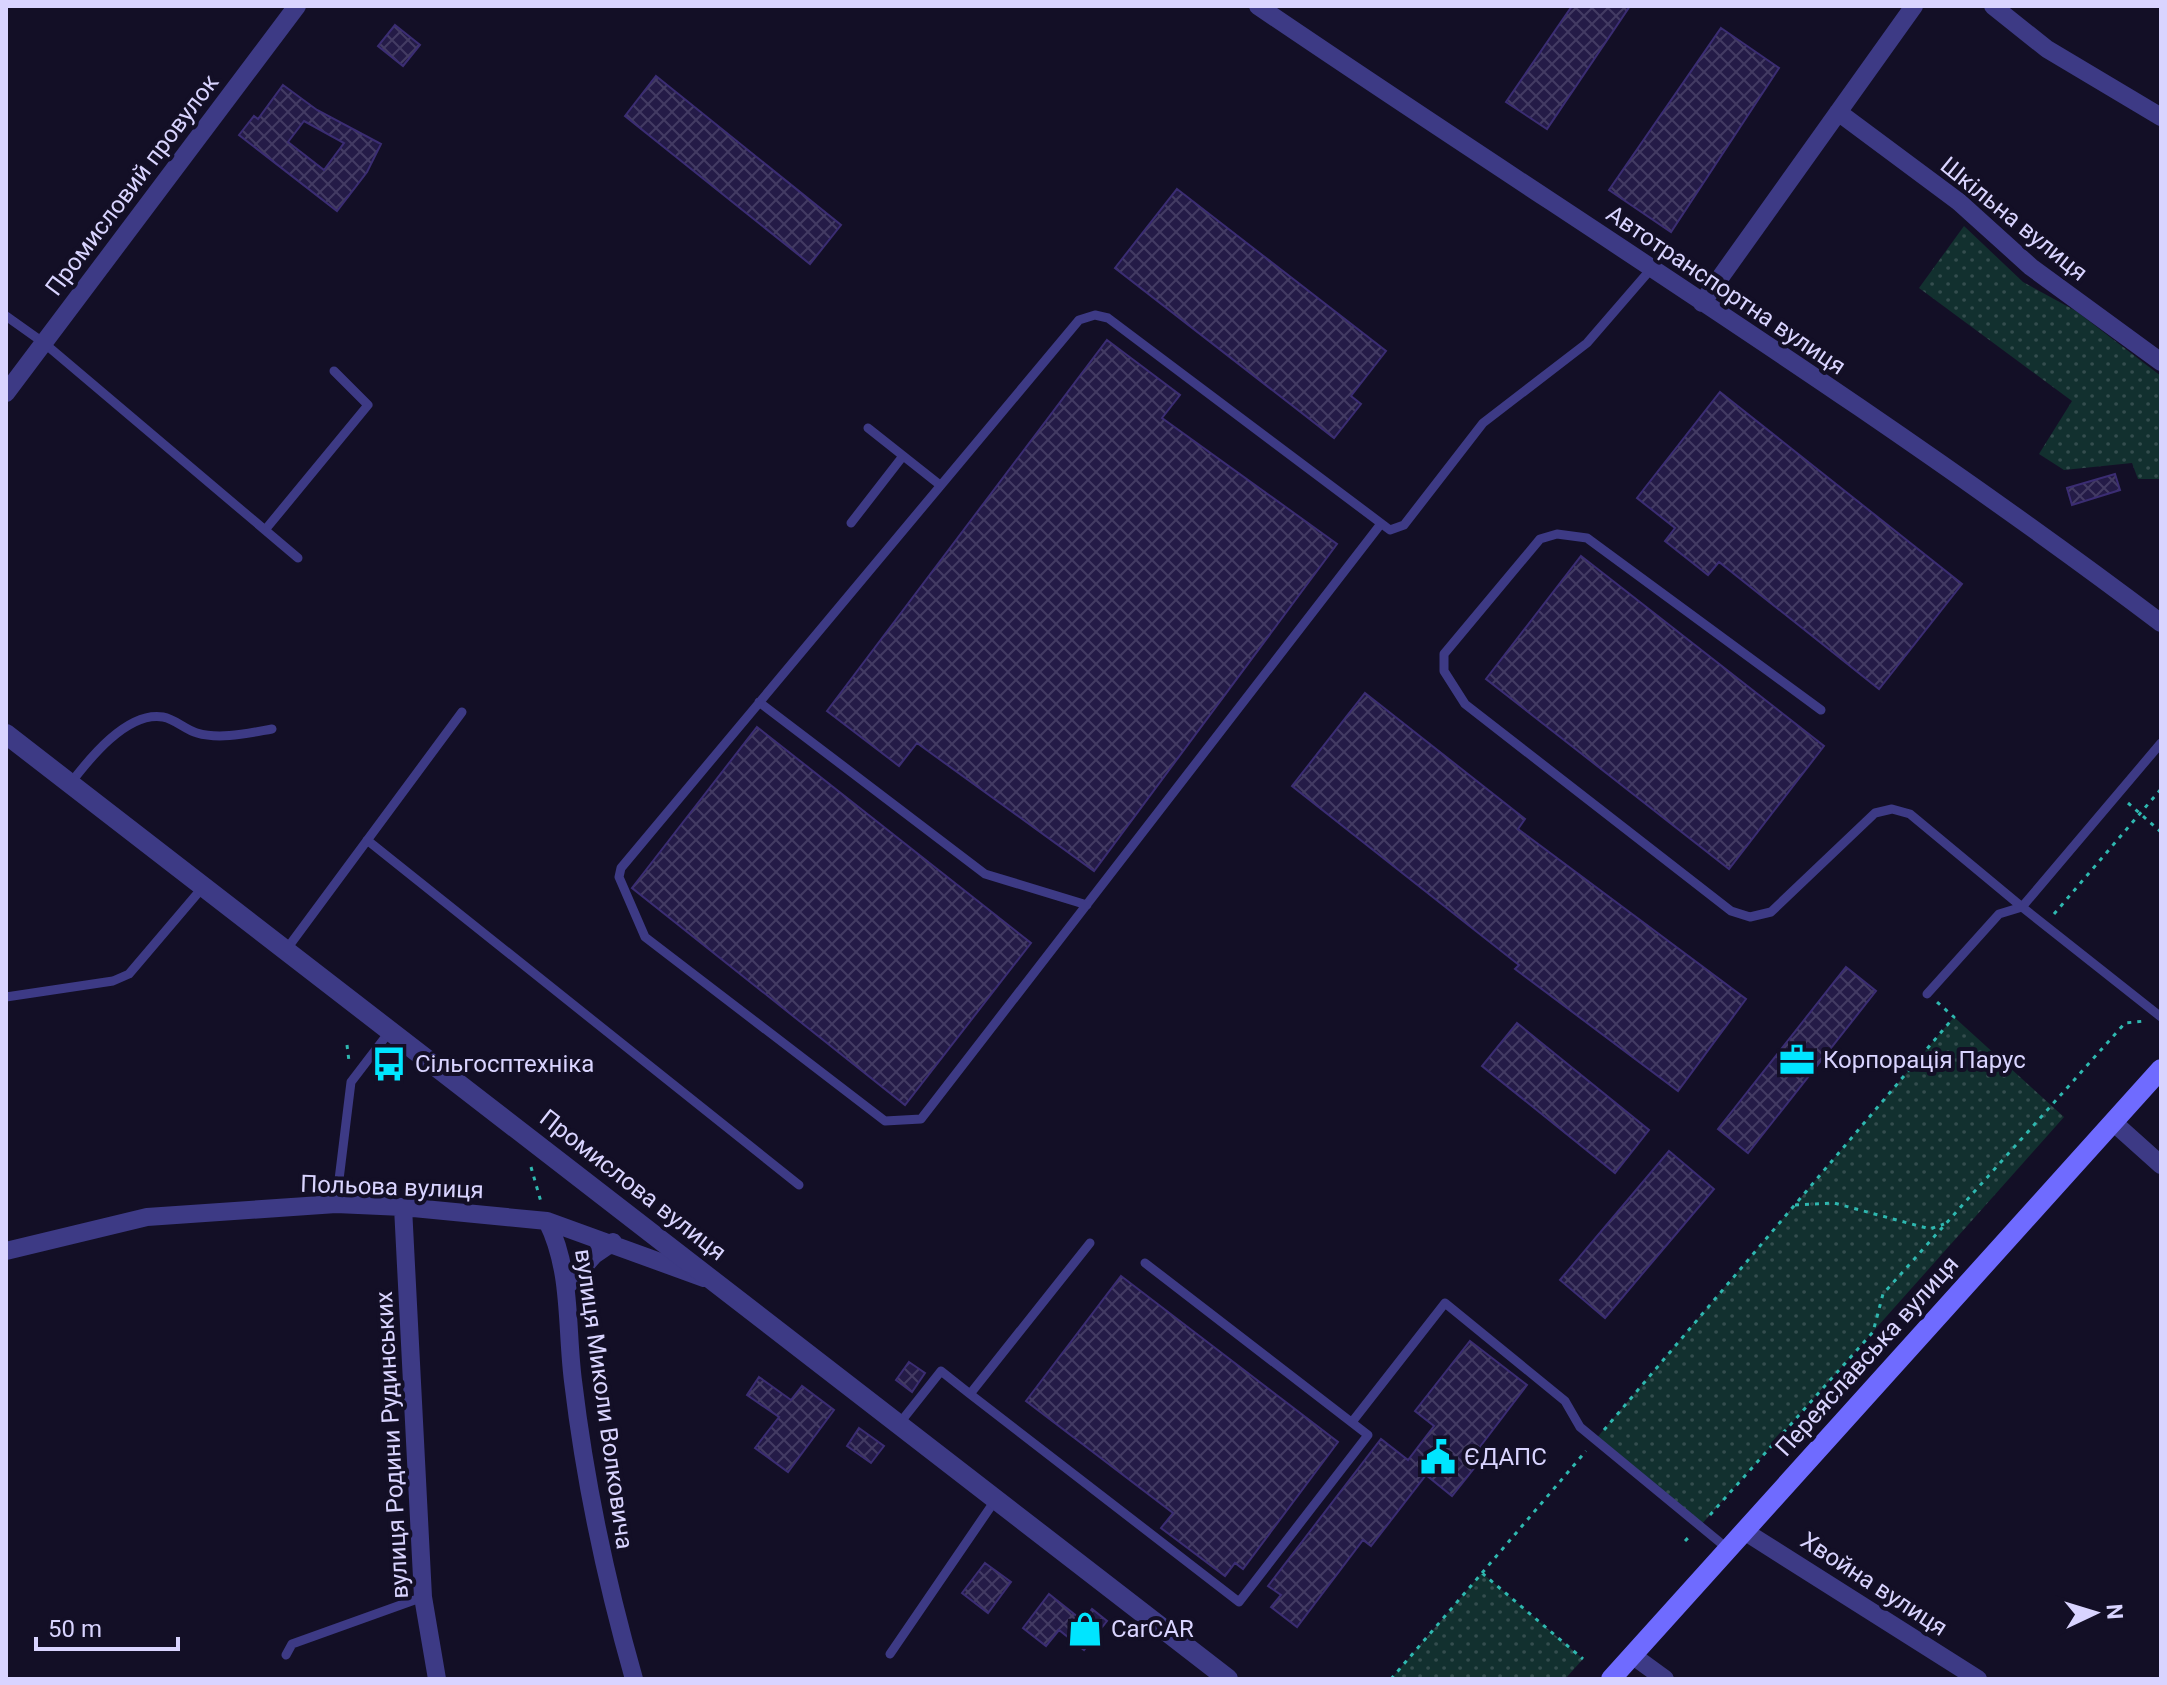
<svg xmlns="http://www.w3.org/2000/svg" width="2167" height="1685" font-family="Roboto,sans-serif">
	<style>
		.grass { fill: url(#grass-dots) }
		.building { fill: url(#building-cross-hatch); stroke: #3b2d73; stroke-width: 2; fill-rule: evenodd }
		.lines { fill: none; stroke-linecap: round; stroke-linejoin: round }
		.path { stroke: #2fb8b0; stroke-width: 3; stroke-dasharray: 4 6; stroke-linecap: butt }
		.service { stroke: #3d3a85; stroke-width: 9 }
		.minor { stroke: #3d3a85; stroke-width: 18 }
		.tertiary { stroke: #3d3a85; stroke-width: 20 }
		.secondary { stroke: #6f6bff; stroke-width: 20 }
		.labels { text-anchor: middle; stroke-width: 8; stroke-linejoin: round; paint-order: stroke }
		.street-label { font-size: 24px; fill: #d9d4ff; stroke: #130f26 }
		.poi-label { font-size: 24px; fill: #d9d4ff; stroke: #130f26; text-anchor: start }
	</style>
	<defs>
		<pattern id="grass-dots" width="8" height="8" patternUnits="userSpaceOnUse" patternTransform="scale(2)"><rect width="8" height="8" fill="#12302f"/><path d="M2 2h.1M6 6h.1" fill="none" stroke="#344d4e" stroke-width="1.8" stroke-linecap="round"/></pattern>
		<pattern id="building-cross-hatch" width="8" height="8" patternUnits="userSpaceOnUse" patternTransform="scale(2)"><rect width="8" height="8" fill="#241b47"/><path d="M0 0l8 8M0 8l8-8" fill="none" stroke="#433b63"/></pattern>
	</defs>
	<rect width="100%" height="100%" fill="#130f26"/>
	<path class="grass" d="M1964 226 2023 282 2076 311 2161 376V479H2138L2132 463 2064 470 2039 454 2072 401 1919 288Z
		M1954 1017 2064 1117 1700 1526 1595 1440Z
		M1482 1573 1583 1659 1565 1679H1391Z"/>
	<path class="building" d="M1572 6H1630L1547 129 1506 102Z
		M395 25 420 45 403 66 378 46Z
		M1721 28 1779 68 1671 232 1609 190Z
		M656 76 841 225 810 264 625 116Z
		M283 85 317 110 381 144 367 172 337 211 239 135 254 116 258 119ZM304 121 344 143 324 170 288 142Z
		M1177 189 1386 351 1351 396 1361 404 1334 438 1115 268Z
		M1107 340 1180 395 1162 418 1337 544 1094 871 917 743 899 766 827 711Z
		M1720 392 1962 584 1879 689 1719 562 1708 575 1665 541 1675 528 1637 498Z
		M2115 474 2120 490 2072 505 2067 488Z
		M1581 556 1824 746 1729 869 1486 679Z
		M1365 693 1525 819 1518 829 1746 999 1678 1091 1515 969 1519 965 1292 786Z
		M757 727 1031 943 905 1105 632 888Z
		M1846 967 1876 991 1748 1153 1718 1129Z
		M1517 1023 1649 1130 1615 1173 1482 1066Z
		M1669 1151 1714 1189 1605 1318 1560 1280Z
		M1121 1276 1338 1442 1243 1569 1235 1563 1225 1576 1161 1528 1173 1513 1026 1401Z
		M1470 1341 1527 1385 1476 1452 1483 1457 1452 1496 1426 1475 1371 1546 1363 1540 1297 1627 1271 1607 1281 1595 1268 1586 1381 1439 1408 1460 1434 1426 1415 1411Z
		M909 1362 925 1373 912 1392 896 1380Z
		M759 1377 791 1400 802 1386 834 1410 788 1472 755 1448 779 1417 747 1395Z
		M859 1428 884 1446 871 1463 847 1446Z
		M985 1563 1011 1582 988 1613 962 1593Z
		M1049 1594 1083 1621 1092 1609 1107 1621 1084 1650 1059 1630 1046 1646 1023 1628Z"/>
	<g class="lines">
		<path class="path" d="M2128 803 2161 832
			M2054 914 2161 789
			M347 1045 349 1061
			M531 1167 541 1202
			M1795 1205 1834 1203 1930 1229 1944 1224
			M1604 1430 1954 1017 1937 1002
			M1710 1515 1873 1332 1883 1294 2125 1023 2145 1021
			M1685 1541 1691 1535
			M1482 1573 1586 1451
			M1391 1679 1482 1573 1583 1659"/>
		<path class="service" d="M6 316 44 343 298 558
			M868 428 940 485
			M851 523 903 456
			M1380 525 921 1119 885 1121 645 937 619 877 621 868 1079 320 1095 315 1108 318 1390 530 1404 525 1483 423 1587 343 1651 269
			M265 530 368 405 334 371
			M759 702 985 874 1087 905
			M1821 710 1587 538 1557 534 1540 539 1444 654V671L1465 704 1731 911 1750 917 1771 912 1875 813 1892 809 1910 814 2022 907 2161 743
			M70 784C89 759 127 711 163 717 175 719 186 730 197 733 220 740 249 733 272 729
			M367 840 799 1185
			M286 950 462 712
			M1927 994 1999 914 2022 907 2161 1017
			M6 997 113 981 129 974 203 887
			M336 1204 351 1082 390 1031
			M970 1394 1239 1602 1368 1435 1145 1263
			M1352 1422 1445 1303 1565 1401 1580 1427 1728 1549
			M899 1424 941 1371 970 1394 1090 1243
			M890 1654 996 1499
			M286 1655 292 1644 423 1597"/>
		<path class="minor" d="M1258 6C1559 211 1870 403 2161 623
			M1993 6 2047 49 2161 117
			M1838 112 1959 202 2031 267 2161 362
			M1702 303 1914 6
			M6 393 297 6
			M2113 1122 2161 1165
			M403 1207 423 1597 437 1679
			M547 1221C572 1271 566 1326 573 1381 585 1482 606 1581 634 1679
			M6 1251 147 1217 336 1204 403 1207 547 1221 704 1278
			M566 1287 594 1255 613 1242
			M1744 1531 1978 1679
			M1632 1655 1665 1679"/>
		<path class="tertiary" d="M6 734 1228 1679"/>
		<path class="secondary" d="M1611 1679 2161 1069"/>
	</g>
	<defs>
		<g id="office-bare" transform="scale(2.76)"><path d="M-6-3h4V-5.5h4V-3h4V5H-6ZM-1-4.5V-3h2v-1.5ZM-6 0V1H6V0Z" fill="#00e5ff" stroke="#130f26" stroke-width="2.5" paint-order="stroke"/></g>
		<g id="bus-bare" transform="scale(2.76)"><path d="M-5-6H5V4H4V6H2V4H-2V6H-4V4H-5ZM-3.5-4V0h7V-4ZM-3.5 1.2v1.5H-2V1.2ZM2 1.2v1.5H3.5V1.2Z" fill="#00e5ff" stroke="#130f26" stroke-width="2.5" paint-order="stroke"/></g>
		<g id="civic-bare" transform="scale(2.76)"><path d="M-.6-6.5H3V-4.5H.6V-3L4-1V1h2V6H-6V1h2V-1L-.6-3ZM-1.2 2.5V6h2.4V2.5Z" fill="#00e5ff" stroke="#130f26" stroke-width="2.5" paint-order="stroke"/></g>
		<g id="shop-bare" transform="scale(2.76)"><path d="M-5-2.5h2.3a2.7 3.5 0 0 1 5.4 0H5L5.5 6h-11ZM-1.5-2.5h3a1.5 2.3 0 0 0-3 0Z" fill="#00e5ff" stroke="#130f26" stroke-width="2.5" paint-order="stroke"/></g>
	</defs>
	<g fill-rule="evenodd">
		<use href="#office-bare" x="1797" y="1060"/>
		<use href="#bus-bare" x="389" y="1064"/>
		<use href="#civic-bare" x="1438" y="1457"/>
		<use href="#shop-bare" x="1085" y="1629"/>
	</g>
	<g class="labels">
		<g class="street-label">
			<text transform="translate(132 185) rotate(-53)" y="8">Промисловий провулок</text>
			<text transform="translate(2014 219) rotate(39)" y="8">Шкільна вулиця</text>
			<text transform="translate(1726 290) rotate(34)" y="8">Автотранспортна вулиця</text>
			<text transform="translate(633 1185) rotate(38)" y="8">Промислова вулиця</text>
			<text transform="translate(392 1187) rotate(2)" y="8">Польова вулиця</text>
			<text transform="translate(1867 1356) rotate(-48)" y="8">Переяславська вулиця</text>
			<text transform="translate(604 1399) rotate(82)" y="8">вулиця Миколи Волковича</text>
			<text transform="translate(392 1445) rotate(-93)" y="8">вулиця Родини Рудинських</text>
			<text transform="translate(1874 1584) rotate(33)" y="8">Хвойна вулиця</text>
		</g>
		<g class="poi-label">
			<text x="1823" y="1068">Корпорація Парус</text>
			<text x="415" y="1072">Сільгосптехніка</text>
			<text x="1464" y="1465">ЄДАПС</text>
			<text x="1111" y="1637">CarCAR</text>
		</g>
	</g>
	<rect width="2167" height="1685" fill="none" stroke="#d9d4ff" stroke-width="16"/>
	<g transform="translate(2095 1613) rotate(86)" stroke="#130f26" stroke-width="6" paint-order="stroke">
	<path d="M0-6L14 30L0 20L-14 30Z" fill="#d9d4ff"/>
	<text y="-12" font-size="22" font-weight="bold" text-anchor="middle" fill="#d9d4ff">N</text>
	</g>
	<path d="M36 1637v12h142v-12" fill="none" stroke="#d9d4ff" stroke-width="4"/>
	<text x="48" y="1637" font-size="24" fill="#d9d4ff" stroke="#130f26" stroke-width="6" paint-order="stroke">50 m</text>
</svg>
